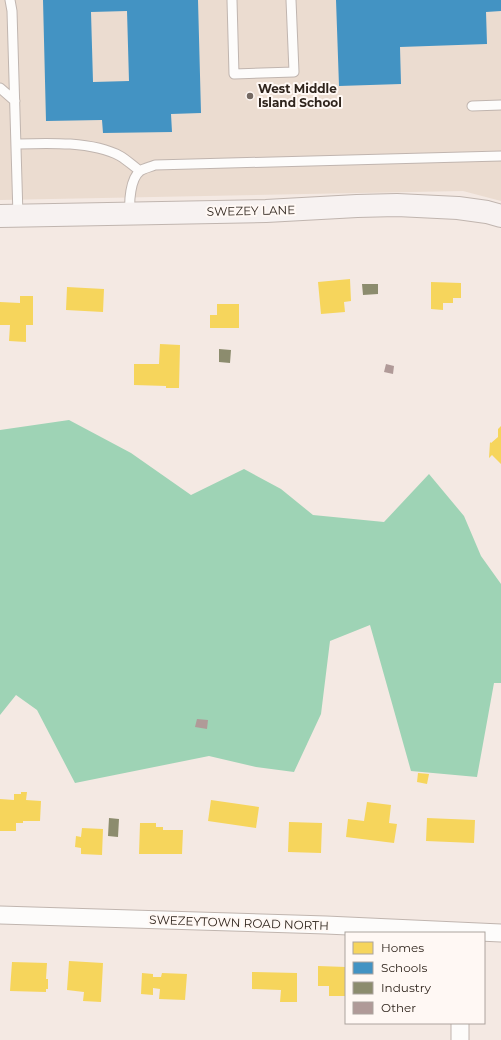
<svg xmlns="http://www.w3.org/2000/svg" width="501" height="1040" font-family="Montserrat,sans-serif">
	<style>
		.education { fill: #ebdcd0 }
		.forest { fill: #9ed3b5 }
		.homes { fill: #f6d55c }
		.schools { fill: #4393c3; fill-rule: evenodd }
		.industry { fill: #8c8c6e }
		.building { fill: #b09a98 }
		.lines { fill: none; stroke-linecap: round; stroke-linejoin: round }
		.lane-casing { stroke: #c0b5af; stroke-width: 11 }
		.street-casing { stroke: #c0b5af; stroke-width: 19 }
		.secondary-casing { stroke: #c0b5af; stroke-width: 24 }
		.lane { stroke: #fdfcfb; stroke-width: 9 }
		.street { stroke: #fdfcfb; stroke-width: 17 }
		.secondary { stroke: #f7f2f1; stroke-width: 22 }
		.poi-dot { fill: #746962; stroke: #fff8f4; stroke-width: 1.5 }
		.labels { text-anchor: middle; stroke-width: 4; stroke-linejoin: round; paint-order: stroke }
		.poi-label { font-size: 12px; font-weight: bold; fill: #2f241c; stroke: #fff8f4; text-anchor: start }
		.street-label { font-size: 12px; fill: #2f241c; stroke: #fff8f4 }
	</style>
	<rect width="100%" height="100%" fill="#f4e9e3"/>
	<path class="education" d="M0 0H501V201L463 191 0 200Z"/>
	<path class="forest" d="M69 420 131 453 191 495 244 469 281 489 313 515 384 522 429 474 464 516 481 556 501 584V683H494L477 777 411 771 370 625 330 641 321 714 294 772 256 767 209 756 75 783 37 710 16 695 0 715V430Z"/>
	<path class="homes" d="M350 279 351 301 344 302 345 312 321 314 318 282Z
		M431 282 461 283V298H453V303H443V310L431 309Z
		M67 287 104 289 103 312 66 310Z
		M20 296H33V325H26V342L9 341 10 325H0V302L20 303Z
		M217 304H239V328H210V315H217Z
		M160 344 180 345 179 388H166V386L134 385V364H159Z
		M501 426V464L492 455 489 458 490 442 491 443 498 437V429Z
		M418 773 429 774 427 784 417 782Z
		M21 792H27L26 800 41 801 40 821H23V823H16V831H0V799L14 800V794H21Z
		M211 800 259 807 256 828 208 821Z
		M367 802 391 805 389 823 397 824 394 843 346 837 348 819 364 821Z
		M427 818 475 820 474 843 426 841Z
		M289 822 322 823 321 853 288 852Z
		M140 823H156V827H163V830H183L182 854H139Z
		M82 828 103 829 102 855 81 854V848L75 847 76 836 81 837Z
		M69 961 103 963 101 1002 83 1001 84 992 67 990Z
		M12 962 47 963 46 979H48V989H46V992L10 991Z
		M318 966 346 967 345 996H329V986H318Z
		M252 972 297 973V1002H280L281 990 252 989Z
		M142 973 153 974V977H161L162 973 187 974 185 1000 159 999 160 989 153 988V995L141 994Z"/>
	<path class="schools" d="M43 0H198L201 113 171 114 172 132 103 133 102 120 46 121ZM127 11 129 81 93 82 91 12Z
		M336 0H501V11L486 12 487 44 400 47 401 84 339 86Z"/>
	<path class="industry" d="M362 284H378V294L363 295Z
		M219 349 231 350 230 363 219 362Z
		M109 818 119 819 118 837 108 836Z"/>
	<path class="building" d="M386 364 394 366 393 374 384 372Z
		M197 719 208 720 207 729 195 727Z"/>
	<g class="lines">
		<g class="lane-casing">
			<path id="lane" d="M10 0 12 11 18 216
				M232 0 234 74 294 72 291 0
				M0 88 15 101
				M472 106 501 105
				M16 144C46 143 92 141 120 156 127 160 133 166 140 171
				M130 214C129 202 130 179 140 171 144 168 151 167 155 165L501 156"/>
		</g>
		<g class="street-casing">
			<path id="street" d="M0 915 326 925 501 933
				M460 1023V1040"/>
		</g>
		<g class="secondary-casing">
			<path id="secondary" d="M0 216 266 211 357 206 397 205 458 208 487 212 501 216"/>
		</g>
		<use href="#lane" class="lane"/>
		<use href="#street" class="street"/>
		<use href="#secondary" class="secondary"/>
	</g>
	<circle class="poi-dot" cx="250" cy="96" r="4"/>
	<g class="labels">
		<g class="poi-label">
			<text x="258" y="93">West Middle<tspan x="258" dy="14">Island School</tspan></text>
		</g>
		<g class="street-label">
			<text transform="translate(251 211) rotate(-1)" y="4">SWEZEY LANE</text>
			<text transform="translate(239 923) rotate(2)" y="4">SWEZEYTOWN ROAD NORTH</text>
		</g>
	</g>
	<rect x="345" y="932" width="140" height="92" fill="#fff8f4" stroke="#aca39e"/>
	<rect x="353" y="942" width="20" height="12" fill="#f6d55c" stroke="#aca39e"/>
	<text x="381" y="952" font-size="12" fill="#2f241c">Homes</text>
	<rect x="353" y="962" width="20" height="12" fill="#4393c3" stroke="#aca39e"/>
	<text x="381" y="972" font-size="12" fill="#2f241c">Schools</text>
	<rect x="353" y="982" width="20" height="12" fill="#8c8c6e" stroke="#aca39e"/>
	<text x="381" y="992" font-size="12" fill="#2f241c">Industry</text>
	<rect x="353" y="1002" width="20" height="12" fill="#b09a98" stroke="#aca39e"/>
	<text x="381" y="1012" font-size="12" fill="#2f241c">Other</text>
</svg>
